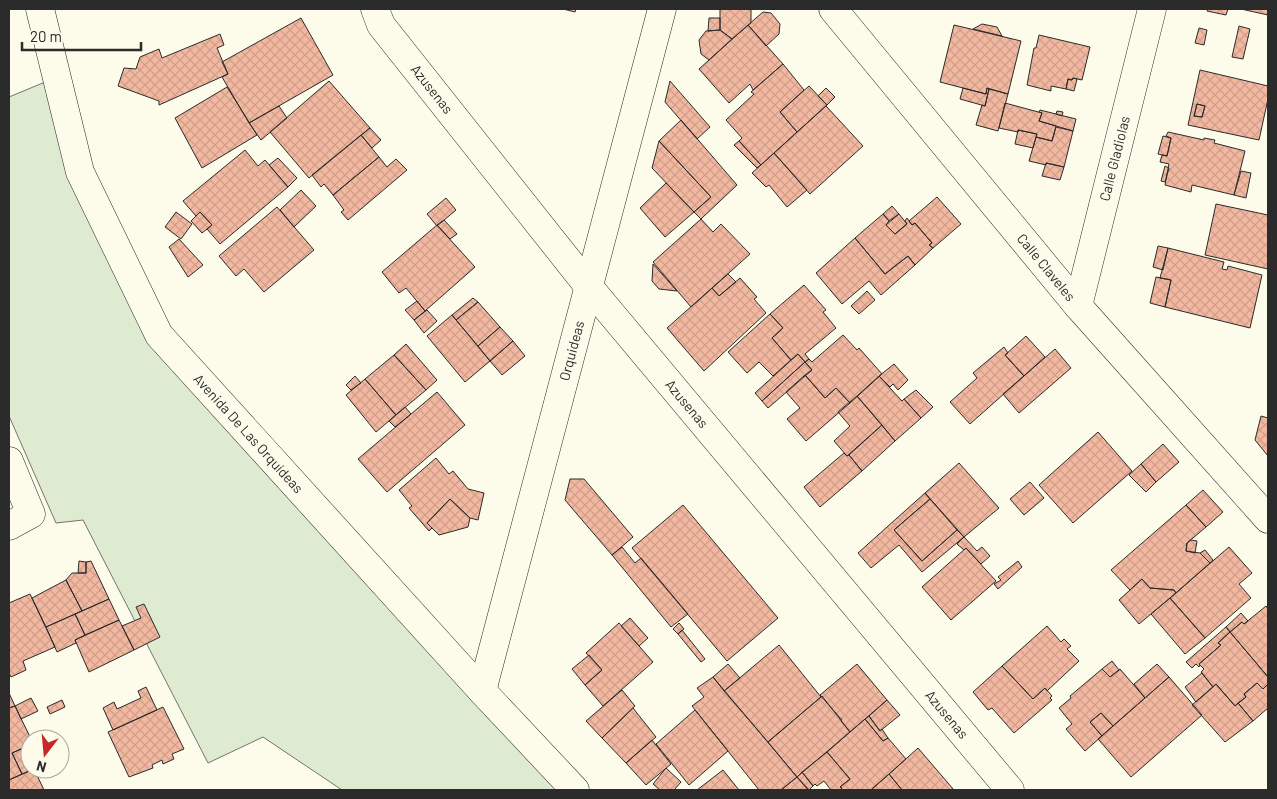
<svg xmlns="http://www.w3.org/2000/svg" width="1277" height="799" font-family="Barlow,sans-serif">
	<style>
		.green { fill: #deebd1; stroke: #74746e }
		.building { fill: url(#building-cross-hatch); stroke: #2b2b2b; fill-rule: evenodd }
		.lines { fill: none; stroke-linecap: round; stroke-linejoin: round }
		.street-casing { stroke: #2b2b2b; stroke-width: 29 }
		.street { stroke: #fdfbea; stroke-width: 28 }
		.labels { text-anchor: middle; stroke-width: 4; stroke-linejoin: round; paint-order: stroke }
		.street-label { font-size: 14px; fill: #2b2b2b; stroke: #fdfbea }
	</style>
	<defs>
		<pattern id="building-cross-hatch" width="8" height="8" patternUnits="userSpaceOnUse" patternTransform="scale(1.25)"><rect width="8" height="8" fill="#f2b8a0"/><path d="M0 0l8 8M0 8l8-8" fill="none" stroke="#d09e8a"/></pattern>
	</defs>
	<rect width="100%" height="100%" fill="#fdfbea"/>
	<path class="green" d="M50 80 155 325 569 790H342L263 737 208 763 83 520 56 523 9 416V97Z"/>
	<path class="building" d="M563 9H576L575 12Z
		M720 9H751V23L732 39 720 30Z
		M1208 9H1228L1226 15 1207 11Z
		M1241 9H1268V15Z
		M763 12 771 13 780 24 779 34 766 46 748 25Z
		M301 18 333 75 249 123 222 77 228 74 222 62Z
		M709 18H720V30L708 31Z
		M982 24 997 27 1002 36 973 29Z
		M748 25 783 64 753 90 750 84 729 103 699 69Z
		M954 25 1021 41 1008 94 987 88 986 94 940 82Z
		M1239 26 1250 29 1243 59 1232 57Z
		M1199 28 1207 30 1204 45 1195 43Z
		M720 30 732 39 709 60 701 54 699 40 706 31Z
		M220 34 224 45 217 48 228 74 159 105V101L118 86 124 68 136 69 140 57 159 49 162 58Z
		M1039 35 1090 47 1082 80 1073 78 1072 80 1068 79 1066 89 1051 86V91L1027 85 1034 48H1036Z
		M783 64 804 90 780 112 797 132 761 165 739 141 742 138 726 120 754 94 751 92Z
		M1200 70 1268 86V99L1259 140 1188 125ZM1197 104 1205 106 1202 117 1194 116Z
		M1073 78 1077 79 1074 91 1066 89 1068 79 1072 80Z
		M329 81 370 128 309 178 270 132Z
		M670 81 710 127 697 139 665 102Z
		M809 86 827 105 797 132 780 112Z
		M227 87 257 135 202 168 175 118Z
		M826 88 835 97 827 105 818 96Z
		M963 88 986 94 987 88 989 89 985 106 960 99Z
		M989 89 1008 94 998 131 976 125 982 105 985 106Z
		M1005 103 1042 113 1039 121 1056 126 1052 141 1036 137 1037 134 1018 130V132L999 128Z
		M1197 104 1205 106 1202 117 1194 116Z
		M279 106 287 118 261 140 249 123Z
		M826 106 863 146 810 194 774 153Z
		M1040 110 1076 119 1073 131 1039 121 1042 113 1039 112Z
		M1057 111 1063 112 1062 116 1056 114Z
		M681 120 737 185 701 219 694 212 711 197 659 141Z
		M1056 127 1073 131 1064 167 1046 163V165L1029 161 1036 137 1052 141Z
		M370 128 381 140 372 148 361 135Z
		M1018 130 1037 134 1033 148 1015 144Z
		M1168 132 1204 140V138L1215 140 1214 143 1245 151 1234 195 1192 185 1191 192 1165 185 1169 164 1160 162 1162 155 1167 156 1171 138 1166 136Z
		M361 135 379 157 333 195 324 184 321 187 312 175Z
		M1163 136 1171 138 1167 156 1158 154Z
		M659 141 711 197 694 212 652 168Z
		M739 141 761 165 757 168 734 145Z
		M245 150 258 166 265 160 288 187 220 244 207 229 212 225 200 212 196 216 183 201Z
		M774 153 807 190 787 207 769 185 766 187 752 173Z
		M379 157 387 167 396 159 407 170 348 220 341 212 344 210 333 195Z
		M278 158 297 178 288 187 269 165Z
		M1046 163 1064 167 1060 180 1042 176Z
		M1165 166 1169 168 1165 182 1161 181Z
		M1241 171 1251 173 1246 198 1234 195Z
		M666 183 694 212 665 237 640 208Z
		M301 190 316 206 294 227 280 210Z
		M937 197 961 224 933 248 929 245 932 243 915 223 912 225 909 221Z
		M446 198 456 210 437 226 427 214Z
		M1216 204 1268 215V269L1205 255Z
		M892 206 899 214 889 221 883 214Z
		M277 207 314 250 264 292 244 269 236 276 219 256Z
		M176 212 192 224 181 239 165 227Z
		M200 212 212 225 202 233 191 221Z
		M883 214 889 221 886 225 895 234 907 224 905 221 907 218 912 225 915 223 932 243 929 245 933 248 915 265 908 256 885 274 855 238Z
		M899 214 907 224 895 234 886 225Z
		M701 219 713 232 721 224 750 254 691 307 653 262Z
		M444 220 457 234 450 239 437 225Z
		M437 225 475 267 425 311 406 288 399 293 382 272Z
		M855 238 885 274 908 256 915 265 881 295 869 281 842 304 816 273Z
		M179 239 203 265 188 277 169 247Z
		M1158 246 1168 248 1163 270 1153 267Z
		M1168 248 1224 262 1222 269 1227 270 1228 266 1262 275 1250 328 1165 307 1171 280 1160 278Z
		M653 264 677 291 659 289 652 281Z
		M728 274 736 282 719 296 712 288Z
		M1156 277 1171 280 1165 307 1150 303Z
		M740 278 757 297 754 299 766 313 704 371 667 328 712 288 719 296Z
		M804 285 826 310 823 312 836 328 805 354 809 359 805 362 798 354 791 360 772 338 783 328 770 314Z
		M867 291 875 300 859 314 851 306Z
		M473 298 478 302 456 320 452 315Z
		M417 301 425 311 414 320 405 310Z
		M478 302 500 327 478 346 456 320Z
		M427 310 437 321 424 333 414 320Z
		M770 314 783 328 772 338 791 360 773 376 759 362 747 373 728 352Z
		M452 315 490 361 465 382 427 336Z
		M500 327 513 341 490 361 478 346Z
		M843 335 857 350 859 348 882 374 850 403 836 388 825 398 805 375 812 370 805 362 809 359 812 362Z
		M1026 336 1045 357 1024 376 1005 355Z
		M513 341 525 356 502 375 490 361Z
		M406 344 437 380 426 390 394 355Z
		M1004 347 1008 353 1005 355 1024 376 970 424 950 402 977 378 973 373Z
		M1055 349 1071 368 1019 413 1003 394Z
		M798 354 805 362 762 401 755 393Z
		M394 355 426 390 396 415 365 379Z
		M805 362 812 370 768 408 762 401Z
		M894 364 908 380 898 390 893 384 890 387 879 376Z
		M805 375 825 398 836 388 850 403 806 441 787 419 800 408 786 392Z
		M355 376 361 383 351 390 346 385Z
		M879 376 902 401 904 399 921 418 895 441 857 396Z
		M365 379 396 415 376 432 346 395Z
		M916 390 933 407 921 418 904 399Z
		M437 392 465 425 387 492 358 459Z
		M857 396 882 425 847 456 834 441 850 426 838 412Z
		M405 407 411 414 395 427 389 421Z
		M1261 416 1268 418V456L1255 440Z
		M882 425 895 441 862 471 849 455Z
		M1098 432 1132 471 1073 523 1039 485Z
		M1163 444 1179 462 1156 482 1141 464Z
		M844 453 847 456 849 455 862 471 820 507 804 487Z
		M436 458 449 474 453 471 468 489 484 493 478 520 470 518 450 499 427 523 432 528 429 531 409 508 412 506 399 490Z
		M959 463 999 508 964 537 925 493Z
		M1141 464 1156 482 1146 492 1129 475Z
		M570 479H584L633 537 612 555 565 500Z
		M1030 482 1044 498 1024 515 1010 499Z
		M1203 490 1223 512 1206 527 1186 505Z
		M925 493 930 499 894 530 922 561 957 530 964 537 922 572 899 545 871 568 858 553Z
		M450 499 470 518 468 527 439 535 427 523Z
		M930 499 957 530 922 561 894 530Z
		M683 505 778 618 727 661 632 548Z
		M1186 505 1206 527 1187 543 1186 551 1200 553 1210 563 1176 593 1174 590 1150 588 1142 579 1130 590 1111 570Z
		M964 537 977 551 982 547 990 556 981 564 966 548 964 550 957 544Z
		M1191 540 1197 541 1195 553 1186 551 1187 543Z
		M622 547 635 563 641 558 688 614 671 627 612 555Z
		M1229 547 1252 573 1239 584 1251 598 1205 638 1170 598Z
		M966 548 996 581 951 620 922 587Z
		M1205 550 1213 560 1210 563 1200 553Z
		M79 561 86 562V573H78Z
		M91 561 109 599 82 611 66 580 72 573H86V562Z
		M1018 561 1022 567 998 589 994 584 1001 580 998 577Z
		M1142 579 1150 588 1174 590 1176 593 1139 624 1119 600Z
		M66 580 82 611 46 627 32 598Z
		M30 594 55 647 23 661 26 670 11 677 9 673V603Z
		M1170 598 1205 638 1185 654 1151 614Z
		M109 599 119 620 85 635 75 614Z
		M144 604 160 637 134 650 122 626 141 618 136 607Z
		M1266 606 1268 609V677L1230 632 1242 622 1244 624Z
		M1241 613 1248 621 1244 624 1242 622 1230 632 1226 627Z
		M75 614 85 635 75 640 76 643 57 652 46 627Z
		M630 618 648 638 639 646 621 626Z
		M119 620 134 650 89 672 75 640Z
		M619 623 653 662 603 706 585 685 602 670 586 653Z
		M679 623 684 629 678 634 673 629Z
		M1047 626 1061 642 1064 639 1071 646 1067 649 1079 661 1047 691 1045 688 1033 699 1002 666Z
		M1226 627 1230 632 1218 643 1221 645 1199 664 1200 665 1199 667 1196 664 1192 668 1186 662Z
		M682 630 705 659 701 662 678 634Z
		M1230 632 1268 677V684L1263 689 1257 683 1244 694 1246 697 1235 706 1216 684 1213 687 1201 672 1204 669 1199 664 1221 645 1218 643Z
		M779 645 821 697 768 742 724 691Z
		M589 655 602 670 585 685 572 669Z
		M1112 661 1119 670 1110 677 1102 669Z
		M728 664 740 678 724 691 713 677Z
		M857 664 887 700 850 732 841 721 842 720 820 695Z
		M1157 664 1169 677 1145 698 1134 684Z
		M1002 666 1033 699 1045 688 1052 696 1050 698 1052 700 1014 733 992 708 988 710 973 692Z
		M1102 669 1110 677 1120 669 1145 698 1113 726 1101 713 1090 722 1102 736 1085 751 1066 729 1072 724 1059 708 1071 698 1070 696Z
		M1202 673 1213 687 1196 702 1185 687Z
		M713 677 797 777 781 790H759L692 706 704 697 697 688Z
		M1169 677 1202 715 1131 777 1098 739Z
		M1257 683 1263 689 1268 684V708L1253 721 1238 703 1246 697 1244 694Z
		M1216 684 1235 706 1238 703 1253 721 1225 742 1192 705Z
		M146 687 157 710 113 730 103 708 114 702 117 709 141 698 138 691Z
		M622 690 635 706 602 738 586 721Z
		M9 693 15 706 9 708Z
		M822 696 850 732 797 777 768 742Z
		M31 698 38 711 21 719 15 706Z
		M62 700 65 707 50 714 47 707Z
		M887 700 900 715 880 731 869 716Z
		M15 706 31 739 30 745 12 753 22 774 9 780V708Z
		M163 707 184 749 172 754 174 759 163 764 162 760 152 765 153 768 129 777 108 732Z
		M633 708 656 737 626 763 602 738Z
		M695 710 728 751 689 785 656 744Z
		M1101 713 1113 726 1102 736 1090 722Z
		M869 716 880 731 882 729 888 738 883 741 865 719Z
		M865 719 883 741 888 738 906 759 871 790H843L840 787 850 779 827 752Z
		M652 740 671 764 646 785 626 763Z
		M30 745V769H33L22 774 12 753Z
		M918 748 954 790H902L889 774Z
		M827 752 850 779 840 787 842 788 840 790H831L824 781 817 786 815 784 813 786 802 772Z
		M666 768 681 782 674 790H660L653 784Z
		M34 769 44 790H9V780Z
		M723 770 739 790H697Z
		M802 772 813 786 809 790 797 777Z
		M889 774 902 790H871Z
		M797 777 808 790H781Z"/>
	<g class="lines">
		<g class="street-casing">
			<g id="street">
				<path id="s1" d="M40 9 80 172 159 335 482 691 575 790"/>
				<path id="s2" d="M375 9 381 25 589 287 1010 790"/>
				<path id="s3" d="M833 9 1078 306 1268 519"/>
				<path id="s4" d="M1078 306 1152 9"/>
				<path d="M9 461 31 514 9 526"/>
				<path id="s5" d="M482 691 662 9"/>
			</g>
		</g>
		<use href="#street" class="street"/>
	</g>
	<g class="labels">
		<g class="street-label">
			<text dy="5" stroke="none"><textPath href="#s2" startOffset="99">Azusenas</textPath></text>
			<text dy="5" stroke="none"><textPath href="#s4" startOffset="152">Calle Gladiolas</textPath></text>
			<text dy="5" stroke="none"><textPath href="#s3" startOffset="335">Calle Claveles</textPath></text>
			<text dy="5" stroke="none"><textPath href="#s5" startOffset="352">Orquideas</textPath></text>
			<text dy="5" stroke="none"><textPath href="#s2" startOffset="504">Azusenas</textPath></text>
			<text dy="5" stroke="none"><textPath href="#s1" startOffset="482">Avenida De Las Orquídeas</textPath></text>
			<text dy="5" stroke="none"><textPath href="#s2" startOffset="909">Azusenas</textPath></text>
		</g>
	</g>
	<rect width="1277" height="799" fill="none" stroke="#2b2b2b" stroke-width="20"/>
	<g transform="translate(45 754) rotate(196)"><circle r="24" fill="#fdfbea" stroke="#a9a89e"/>
	<path d="M0-4L9 19L0 12L-9 19Z" fill="#c62828"/>
	<text y="-8" font-size="14" font-weight="bold" text-anchor="middle" fill="#2b2b2b">N</text>
	</g>
	<path d="M22 42v8h119v-8" fill="none" stroke="#2b2b2b" stroke-width="2.5"/>
	<text x="30" y="42" font-size="15" fill="#2b2b2b" stroke="#fdfbea" stroke-width="4" paint-order="stroke">20 m</text>
</svg>
